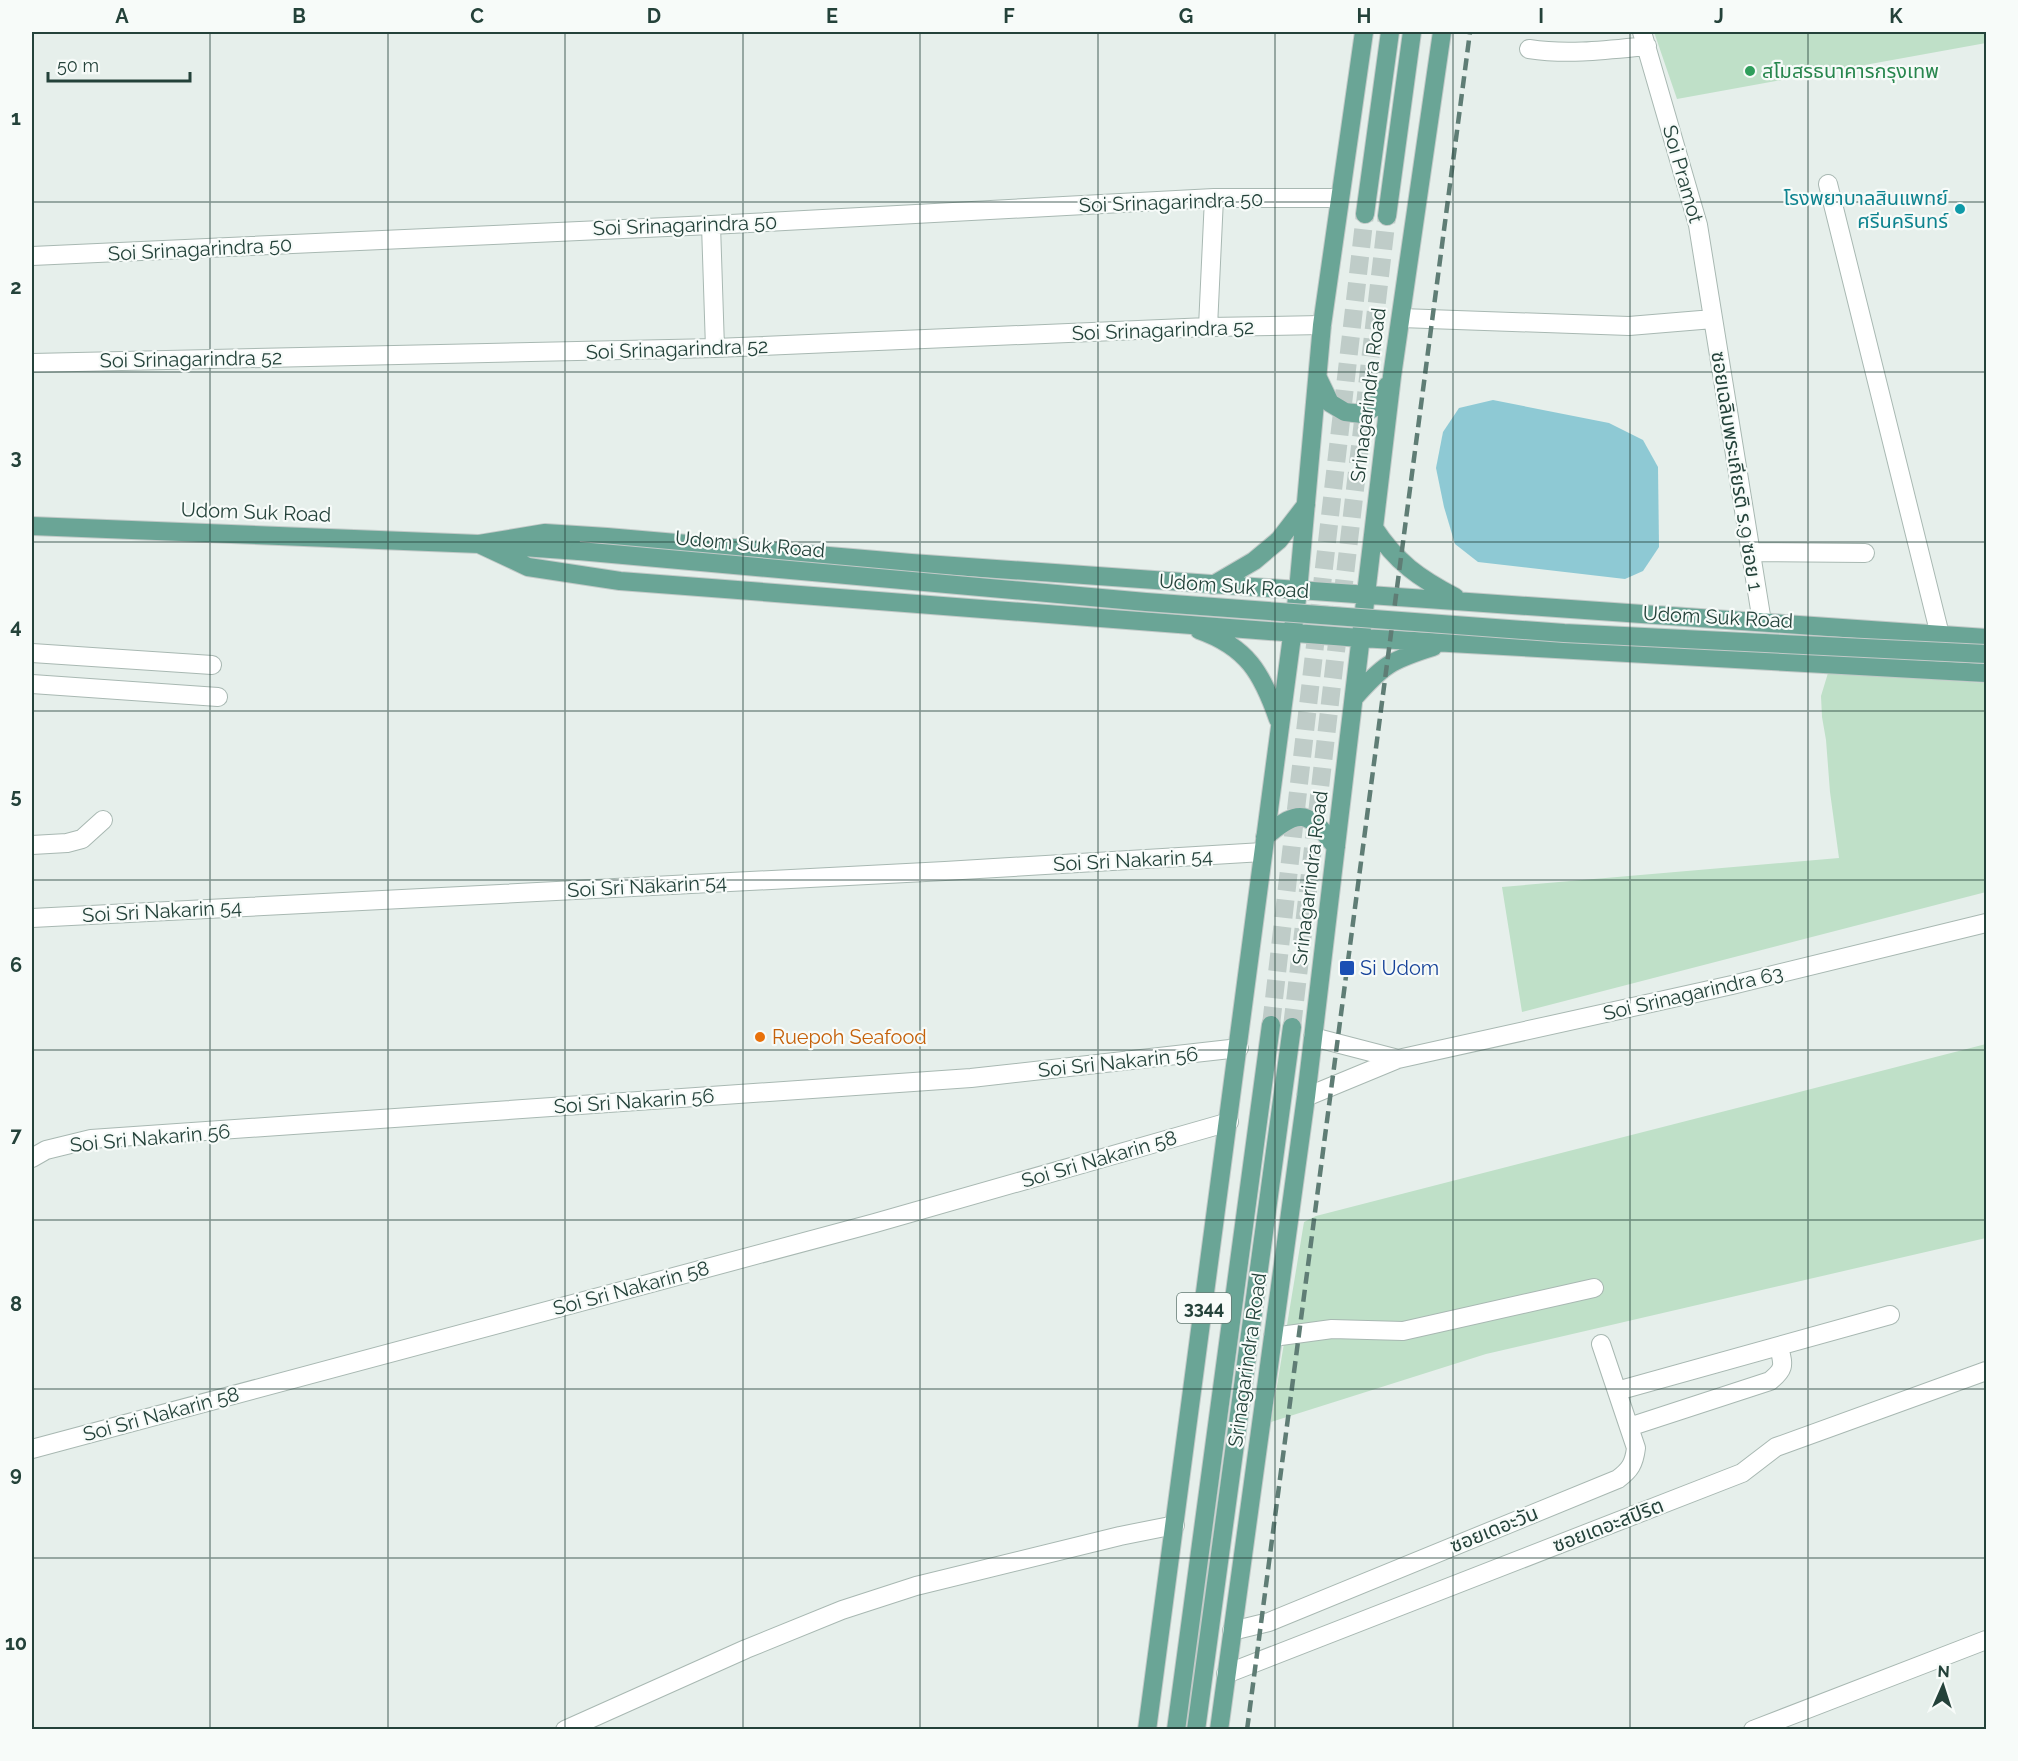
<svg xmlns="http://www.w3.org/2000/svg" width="2018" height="1761" font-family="Raleway,'Noto Sans Thai',sans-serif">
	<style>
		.green { fill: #bfe0c8 }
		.water { fill: #8ec9d4 }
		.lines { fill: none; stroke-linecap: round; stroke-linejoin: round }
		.major-tunnel { stroke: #bfccc8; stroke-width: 18; stroke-dasharray: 18 9; stroke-linecap: butt }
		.minor-casing { stroke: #a8b8b2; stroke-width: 20 }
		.major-casing { stroke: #c2cac8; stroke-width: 20 }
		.minor { stroke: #fff; stroke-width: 18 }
		.major { stroke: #6aa596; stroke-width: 18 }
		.rail { stroke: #5f7d75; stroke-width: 4.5; stroke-dasharray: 12 6; stroke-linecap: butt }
		.major-bridge-casing { stroke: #c2cac8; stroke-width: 20; stroke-linecap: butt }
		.major-bridge { stroke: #6aa596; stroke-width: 18 }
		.grid { fill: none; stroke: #24423a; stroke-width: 1.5; stroke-opacity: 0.55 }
		.leisure-dot { fill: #2e9e5b; stroke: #f7fbf9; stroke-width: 2 }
		.culture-dot { fill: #0f9aa8; stroke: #f7fbf9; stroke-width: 2 }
		.transit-dot { fill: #1a4fb4; stroke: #f7fbf9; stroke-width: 2 }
		.food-dot { fill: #e8710a; stroke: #f7fbf9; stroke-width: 2 }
		.labels { text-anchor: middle; stroke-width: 4.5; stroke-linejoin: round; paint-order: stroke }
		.shield { fill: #f7fbf9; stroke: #637a73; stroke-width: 1.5 }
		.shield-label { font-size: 18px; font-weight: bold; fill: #24423a }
		.leisure-label { font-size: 20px; fill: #27864d; stroke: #f7fbf9; text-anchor: start }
		.street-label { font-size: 20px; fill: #24423a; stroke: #f7fbf9 }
		.culture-label { font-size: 20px; fill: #0d838f; stroke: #f7fbf9; text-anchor: end }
		.transit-label { font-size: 20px; fill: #164399; stroke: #f7fbf9; text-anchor: start }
		.food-label { font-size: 20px; fill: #c56008; stroke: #f7fbf9; text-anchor: start }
		.neatline { fill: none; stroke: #24423a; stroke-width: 2 }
		.grid-label { font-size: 20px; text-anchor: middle; font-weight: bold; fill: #24423a }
	</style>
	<rect width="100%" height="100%" fill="#e6efeb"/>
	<path class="green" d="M1654 32H1986V43L1677 99Z
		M1828 673 1986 683V892L1522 1012 1502 887 1839 858 1830 792 1826 740 1822 717 1821 696Z
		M1986 1044V1238L1486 1354 1271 1422 1304 1222 1316 1216Z"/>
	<path class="water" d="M1493 400 1609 423 1643 440 1658 467 1659 547 1643 571 1625 579 1478 562 1455 544 1444 507 1436 468 1443 432 1459 408Z"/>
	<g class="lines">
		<path class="major-tunnel" d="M1271 1025 1365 214
			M1292 1027 1387 216"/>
		<g class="minor-casing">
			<path id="minor" d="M1642 32 1698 225 1762 622
				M1529 49C1568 55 1607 50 1647 46
				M1828 184 1940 635
				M711 225 715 348
				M32 256 711 225 1214 198H1339
				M1401 318 1629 326 1713 319
				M1208 327 1214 198
				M32 363 715 348 1208 327 1322 325
				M1750 552 1865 553
				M32 653 212 665
				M32 684 218 697
				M32 845 67 843 82 839 103 820
				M32 918 945 871 1263 852
				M1313 1037 1398 1059
				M1306 1097 1398 1059 1732 985 1986 923
				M32 1158 46 1150 91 1139 971 1078 1239 1048
				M1273 1337 1332 1329 1403 1331 1594 1288
				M1617 1391 1890 1315
				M1629 1427 1770 1381C1786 1368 1783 1365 1779 1346
				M32 1449 875 1223 1229 1122
				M1232 1631 1269 1622 1618 1479C1630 1470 1634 1464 1636 1448L1601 1344
				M1226 1674 1742 1473 1776 1447 1986 1371
				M565 1730 746 1649 842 1610 916 1586 1120 1536 1175 1525
				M1753 1730 1986 1640"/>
		</g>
		<g class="major-casing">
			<path id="major" d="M1365 214 1390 32
				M1387 216 1412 32
				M1318 378 1330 403 1345 412 1362 414 1375 407 1387 386
				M32 526 479 544 579 551
				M1374 528C1396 562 1419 578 1455 597
				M479 544 528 567 620 581 1360 638 1986 673
				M479 544 545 533 607 537 911 563 1986 638
				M1213 585 1254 561 1279 540 1306 505
				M1199 630C1247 647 1262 673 1278 719
				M1354 698C1383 665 1391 660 1433 647
				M1265 837C1301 806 1308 812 1336 847
				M1147 1730 1298 591 1322 325 1364 32
				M1176 1730 1271 1025
				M1196 1730 1292 1027
				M1219 1730 1306 1097 1392 376 1442 32"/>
		</g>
		<use href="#minor" class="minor"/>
		<use href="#major" class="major"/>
		<path class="rail" d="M1247 1730 1470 32"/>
		<g class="major-bridge-casing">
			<path id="major-bridge" d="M579 551 1146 602 1564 633 1986 654"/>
		</g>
		<use href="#major-bridge" class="major-bridge"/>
	</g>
	<path class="grid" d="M210 32V1730M388 32V1730M565 32V1730M743 32V1730M920 32V1730M1098 32V1730M1275 32V1730M1453 32V1730M1630 32V1730M1808 32V1730M32 202H1986M32 372H1986M32 542H1986M32 711H1986M32 880H1986M32 1050H1986M32 1220H1986M32 1389H1986M32 1558H1986"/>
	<circle class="leisure-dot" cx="1750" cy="71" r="6"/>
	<circle class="culture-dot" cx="1960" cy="209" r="6"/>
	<rect class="transit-dot" x="1339" y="960" width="16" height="16" rx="3"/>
	<circle class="food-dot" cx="760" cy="1037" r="6"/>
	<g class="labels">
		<rect class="shield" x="1177" y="1293" width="54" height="30" rx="4.5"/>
		<g class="shield-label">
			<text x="1204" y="1314">3344</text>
		</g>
		<g class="leisure-label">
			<text x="1762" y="78">สโมสรธนาคารกรุงเทพ</text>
		</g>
		<g class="street-label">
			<text transform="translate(1683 174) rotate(74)" y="7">Soi Pramot</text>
			<text transform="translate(1171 202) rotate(-2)" y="7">Soi Srinagarindra 50</text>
			<text transform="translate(685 225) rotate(-2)" y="7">Soi Srinagarindra 50</text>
			<text transform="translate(200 249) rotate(-3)" y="7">Soi Srinagarindra 50</text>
			<text transform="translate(1163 330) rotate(-2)" y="7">Soi Srinagarindra 52</text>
			<text transform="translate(677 349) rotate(-2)" y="7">Soi Srinagarindra 52</text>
			<text transform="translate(191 359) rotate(-1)" y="7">Soi Srinagarindra 52</text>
			<text transform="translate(1368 395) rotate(-83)" y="7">Srinagarindra Road</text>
			<text transform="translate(1737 471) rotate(81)" y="7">ซอยเฉลิมพระเกียรติ ร.9 ซอย 1</text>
			<text transform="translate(256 512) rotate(2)" y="7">Udom Suk Road</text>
			<text transform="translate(750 544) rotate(5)" y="7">Udom Suk Road</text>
			<text transform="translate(1234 586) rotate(4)" y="7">Udom Suk Road</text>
			<text transform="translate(1718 617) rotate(3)" y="7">Udom Suk Road</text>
			<text transform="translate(1133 860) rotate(-3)" y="7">Soi Sri Nakarin 54</text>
			<text transform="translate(1310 878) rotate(-83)" y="7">Srinagarindra Road</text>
			<text transform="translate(647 886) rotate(-3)" y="7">Soi Sri Nakarin 54</text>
			<text transform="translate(162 911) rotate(-3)" y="7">Soi Sri Nakarin 54</text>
			<text transform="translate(1693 993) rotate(-13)" y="7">Soi Srinagarindra 63</text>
			<text transform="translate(1118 1062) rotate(-6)" y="7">Soi Sri Nakarin 56</text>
			<text transform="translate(634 1101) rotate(-4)" y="7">Soi Sri Nakarin 56</text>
			<text transform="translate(150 1138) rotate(-5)" y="7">Soi Sri Nakarin 56</text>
			<text transform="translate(1099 1159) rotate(-16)" y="7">Soi Sri Nakarin 58</text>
			<text transform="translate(631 1288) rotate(-15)" y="7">Soi Sri Nakarin 58</text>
			<text transform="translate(1247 1360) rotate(-82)" y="7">Srinagarindra Road</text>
			<text transform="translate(161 1414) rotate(-15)" y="7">Soi Sri Nakarin 58</text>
			<text transform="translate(1608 1525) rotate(-21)" y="7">ซอยเดอะสปิริต</text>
			<text transform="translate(1494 1529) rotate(-22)" y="7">ซอยเดอะวัน</text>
		</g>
		<g class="culture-label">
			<text x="1948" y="205">โรงพยาบาลสินแพทย์<tspan x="1948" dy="23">ศรีนครินทร์</tspan></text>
		</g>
		<g class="transit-label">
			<text x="1360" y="975">Si Udom</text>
		</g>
		<g class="food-label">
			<text x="772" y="1044">Ruepoh Seafood</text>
		</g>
	</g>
	<rect width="2018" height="1761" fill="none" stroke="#f7fbf9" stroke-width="66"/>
	<g transform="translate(1943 1686) rotate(3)" stroke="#f7fbf9" stroke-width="4.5" paint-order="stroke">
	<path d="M0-4.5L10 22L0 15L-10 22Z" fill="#24423a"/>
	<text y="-9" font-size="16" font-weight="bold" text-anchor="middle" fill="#24423a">N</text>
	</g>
	<path d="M48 72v9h142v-9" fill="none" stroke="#24423a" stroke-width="3"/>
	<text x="57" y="72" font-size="18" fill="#24423a" stroke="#f7fbf9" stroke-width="4.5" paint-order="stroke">50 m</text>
	<rect x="33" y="33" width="1952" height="1695" class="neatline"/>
	<g class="grid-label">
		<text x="122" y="23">A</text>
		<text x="299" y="23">B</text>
		<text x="477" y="23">C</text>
		<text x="654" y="23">D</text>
		<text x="832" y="23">E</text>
		<text x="1009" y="23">F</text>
		<text x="1186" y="23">G</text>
		<text x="1364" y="23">H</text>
		<text x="1541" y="23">I</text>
		<text x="1719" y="23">J</text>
		<text x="1896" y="23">K</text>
		<text x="16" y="125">1</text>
		<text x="16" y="294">2</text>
		<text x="16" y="464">3</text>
		<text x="16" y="633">4</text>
		<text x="16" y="803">5</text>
		<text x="16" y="972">6</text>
		<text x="16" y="1142">7</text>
		<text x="16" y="1311">8</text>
		<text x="16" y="1481">9</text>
		<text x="16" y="1650">10</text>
	</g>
</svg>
